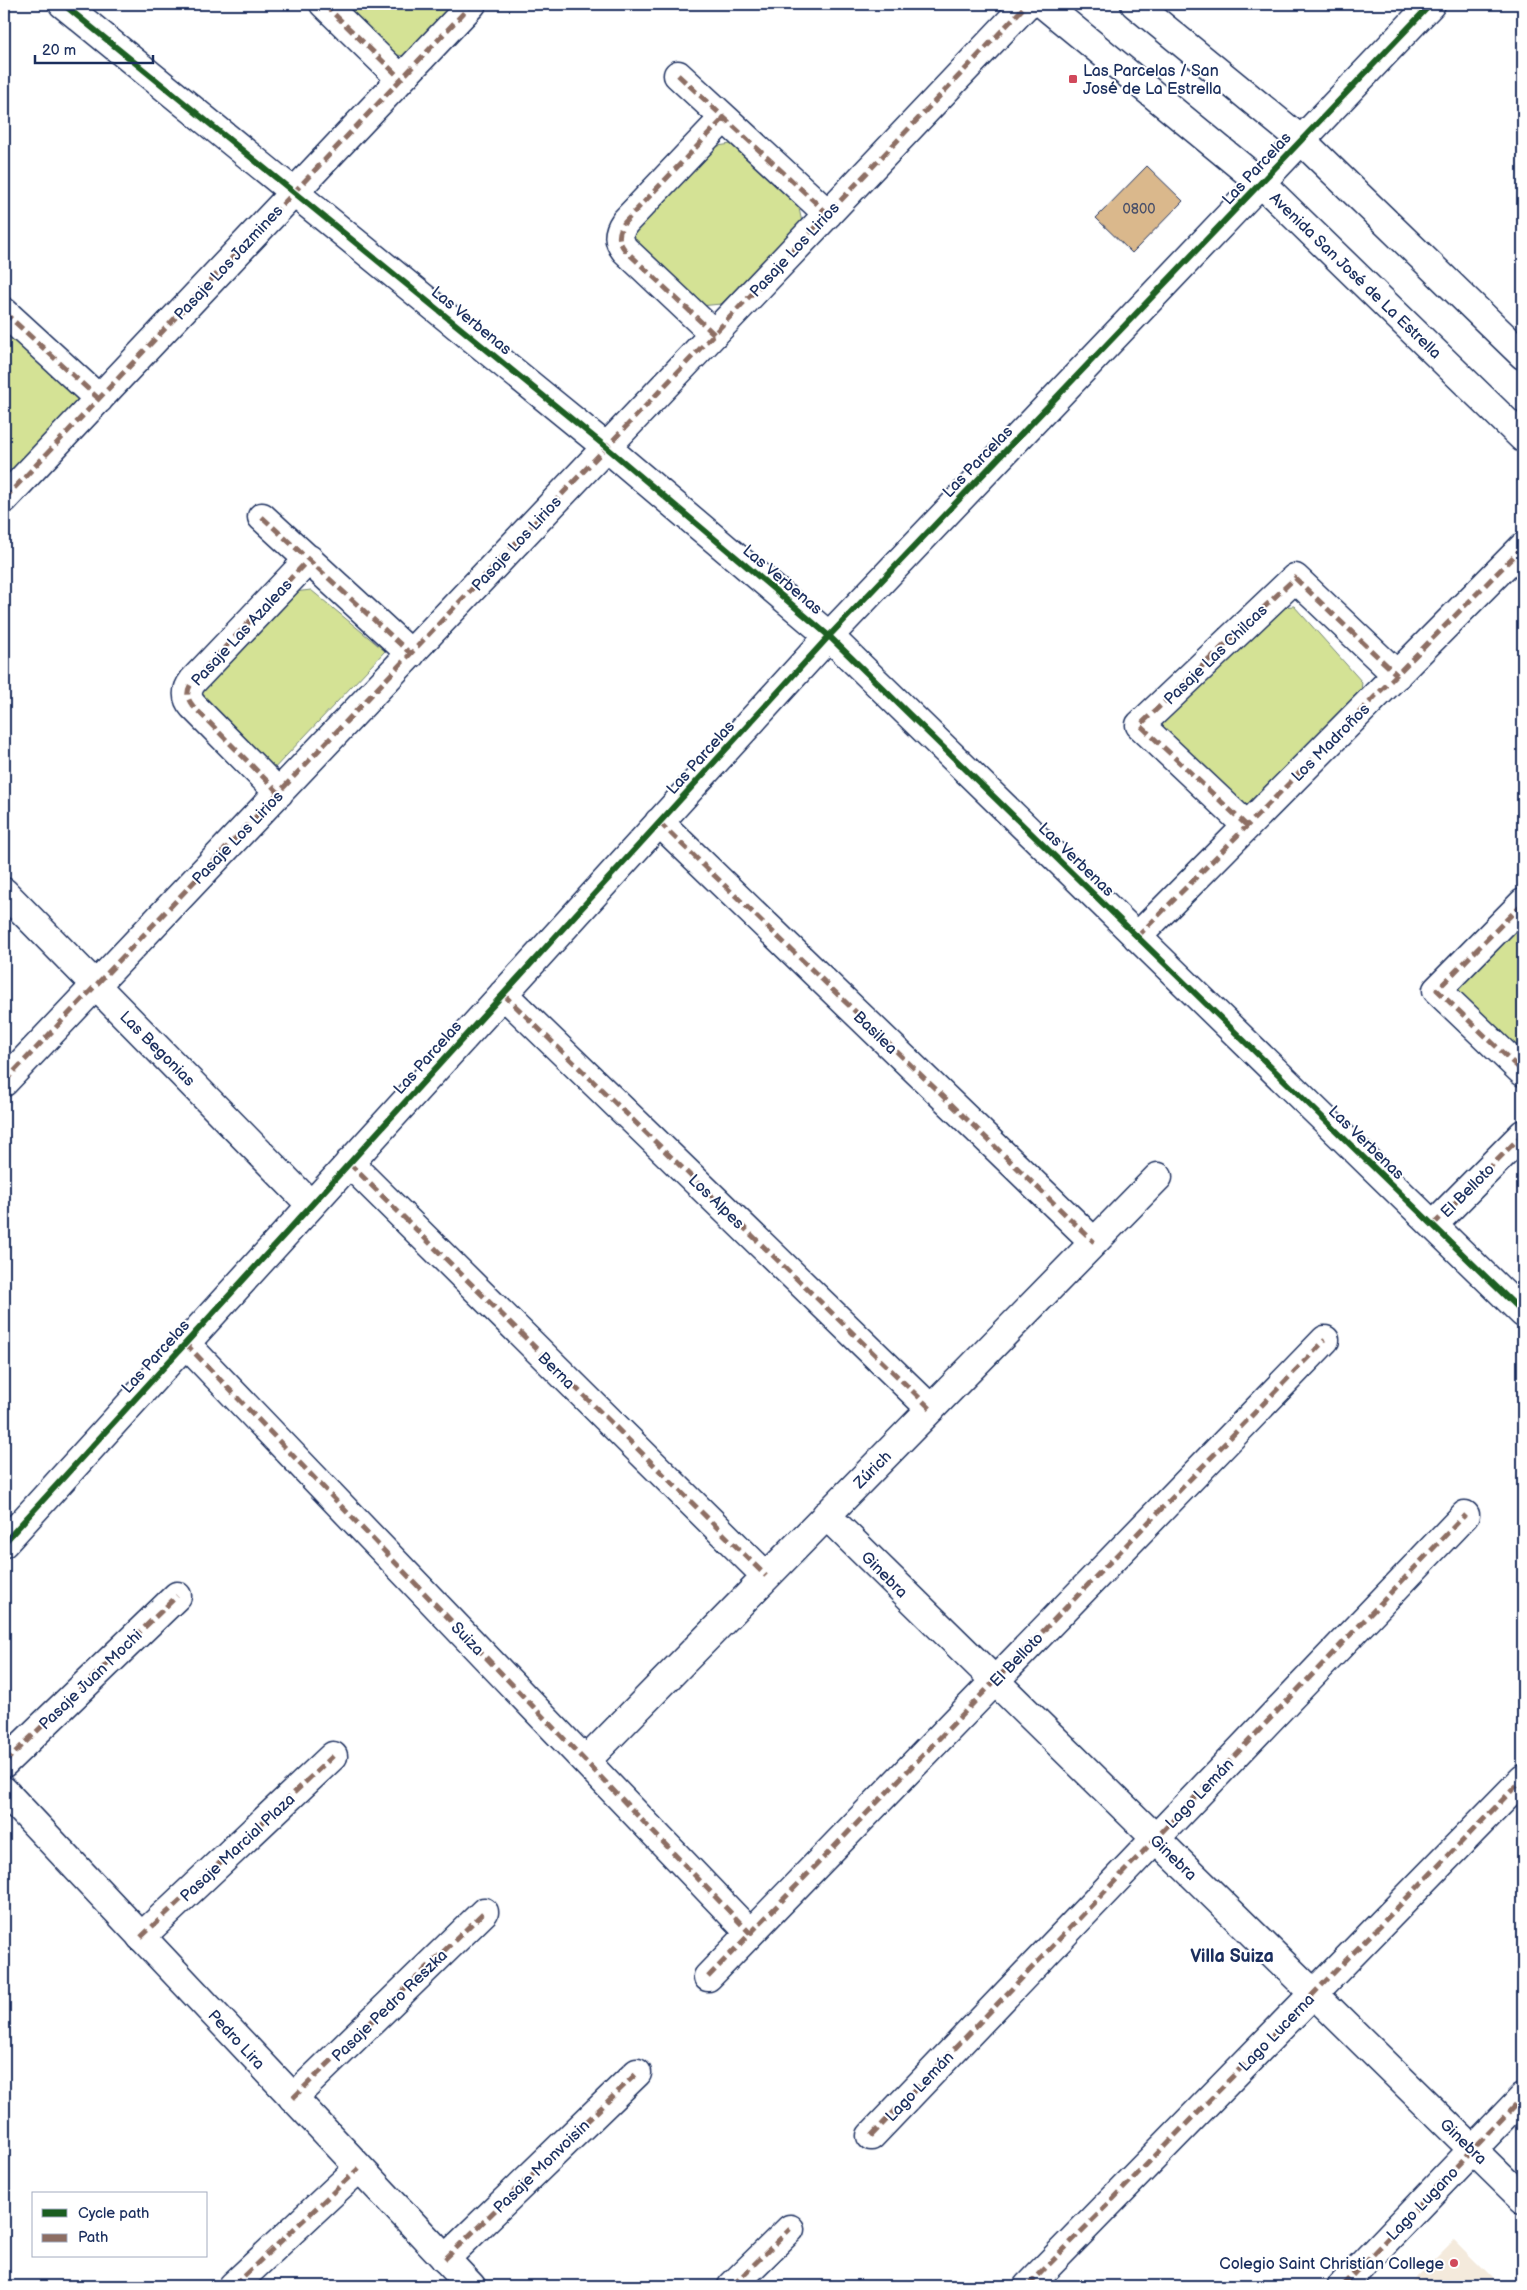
<svg xmlns="http://www.w3.org/2000/svg" width="1527" height="2290" font-family="'Balsamiq Sans',sans-serif">
	<style>
		.built { fill: #f4eadc }
		.green { fill: #d4e295; stroke: #78887a }
		.building { fill: #dab88c; stroke: #1b2f5e }
		.lines { fill: none; stroke-linecap: round; stroke-linejoin: round }
		.street-casing { stroke: #1b2f5e; stroke-width: 31 }
		.secondary-casing { stroke: #1b2f5e; stroke-width: 31 }
		.street { stroke: #fff; stroke-width: 28 }
		.secondary { stroke: #fff; stroke-width: 28 }
		.quiet { stroke: #8d6e63; stroke-width: 5; stroke-dasharray: 10 5; stroke-linecap: butt }
		.cycleway-casing { stroke: #fff; stroke-width: 9 }
		.cycleway { stroke: #1b5e20; stroke-width: 6 }
		.poi-dot { fill: #d1495b; stroke: #fff; stroke-width: 2 }
		.labels { text-anchor: middle; stroke-width: 4; stroke-linejoin: round; paint-order: stroke }
		.number-label { font-size: 14px; fill: #4b516a }
		.poi-label { font-size: 16px; fill: #1b2f5e; stroke: #fff; text-anchor: start }
		.street-label { font-size: 16px; fill: #1b2f5e; stroke: #fff }
		.neighbourhood-label { font-size: 18px; font-weight: bold; fill: #1b2f5e; stroke: #fff }
	</style>
	<rect width="100%" height="100%" fill="#fff"/>
	<filter id="ink" filterUnits="userSpaceOnUse"><feTurbulence type="fractalNoise" baseFrequency=".02" numOctaves="2"/><feDisplacementMap in="SourceGraphic" scale="10" xChannelSelector="R" yChannelSelector="G"/><feConvolveMatrix kernelMatrix="1 2 1 2 8 2 1 2 1" color-interpolation-filters="sRGB"/></filter>
	<g filter="url(#ink)">
		<path class="built" d="M1454 2240 1500 2286H1408Z"/>
		<path class="green" d="M338 4H459L409 56 394 55Z
			M731 144 798 204 802 222 721 304 700 306 633 244 632 227 704 148Z
			M4 319 83 394 4 478Z
			M311 590 385 651 270 773 198 701V684L294 592Z
			M1294 606 1362 682 1360 702 1257 808 1240 810 1157 730V711L1263 608Z
			M1523 924V1059L1456 992Z"/>
		<path class="building" d="M1147 166 1183 201 1132 253 1096 218Z"/>
		<g class="lines">
			<g class="street-casing">
				<path id="street" d="M63 4 606 447 829 636 1523 1313
					M324 4 401 79
					M678 75 828 214
					M4 312 99 399
					M714 334 625 250C617 240 618 232 625 222L724 118
					M4 499 472 4
					M262 517 411 654
					M279 793 193 706C186 698 186 690 193 681L309 559
					M659 822 1094 1242
					M1247 826 1140 725 1295 578 1397 675
					M4 892 311 1205
					M1523 903 1437 990 1523 1072
					M1137 937 1523 547
					M503 994 931 1409
					M4 1082 1027 4
					M349 1163 766 1576
					M1433 1225 1523 1134
					M185 1343 750 1933
					M826 1515 1523 2199
					M4 1543 829 636 1431 4
					M586 1761 1158 1177
					M4 1763 177 1596
					M141 1937 333 1756
					M708 1977 1325 1340
					M293 2098 484 1912
					M871 2136 1465 1515
					M445 2259 637 2073
					M233 2286 359 2168
					M732 2286 790 2229
					M1028 2286 1523 1779
					M1342 2286 1523 2097"/>
			</g>
			<g class="secondary-casing">
				<path id="secondary" d="M1043 4 1261 183 1523 438
					M1135 4 1301 140 1523 355
					M4 1791 471 2286"/>
			</g>
			<use href="#street" class="street"/>
			<use href="#secondary" class="secondary"/>
			<path class="quiet" d="M324 4 401 79
				M678 75 828 214
				M4 312 99 399
				M714 334 625 250C617 240 618 232 625 222L724 118
				M4 499 472 4
				M262 517 411 654
				M279 793 193 706C186 698 186 690 193 681L309 559
				M659 822 1094 1242
				M1247 826 1140 725 1295 578 1397 675
				M1523 903 1437 990 1523 1072
				M1137 937 1523 547
				M503 994 931 1409
				M4 1082 1027 4
				M349 1163 766 1576
				M1433 1225 1523 1134
				M185 1343 750 1933
				M4 1763 177 1596
				M141 1937 333 1756
				M708 1977 1325 1340
				M293 2098 484 1912
				M871 2136 1465 1515
				M445 2259 637 2073
				M233 2286 359 2168
				M732 2286 790 2229
				M1028 2286 1523 1779
				M1342 2286 1523 2097"/>
			<g class="cycleway-casing">
				<path id="cycleway" d="M63 4 606 447 829 636 1523 1313
					M4 1543 829 636 1431 4"/>
			</g>
			<use href="#cycleway" class="cycleway"/>
		</g>
	</g>
	<g class="poi-dot">
		<rect x="1068" y="74" width="10" height="10" rx="2.5"/>
		<circle cx="1454" cy="2263" r="5"/>
	</g>
	<g class="labels">
		<g class="number-label">
			<text x="1139" y="214">0800</text>
		</g>
		<g class="poi-label">
			<text x="1083" y="76">Las Parcelas / San<tspan x="1083" dy="18">José de La Estrella</tspan></text>
			<text x="1444" y="2269" text-anchor="end">Colegio Saint Christian College</text>
		</g>
		<g class="street-label">
			<text transform="translate(1256 168) rotate(-47)" y="6">Las Parcelas</text>
			<text transform="translate(794 249) rotate(-47)" y="6">Pasaje Los Lirios</text>
			<text transform="translate(228 262) rotate(-47)" y="6">Pasaje Los Jazmines</text>
			<text transform="translate(1356 275) rotate(44)" y="6">Avenida San José de La Estrella</text>
			<text transform="translate(472 320) rotate(39)" y="6">Las Verbenas</text>
			<text transform="translate(977 461) rotate(-46)" y="6">Las Parcelas</text>
			<text transform="translate(516 543) rotate(-47)" y="6">Pasaje Los Lirios</text>
			<text transform="translate(783 579) rotate(40)" y="6">Las Verbenas</text>
			<text transform="translate(241 632) rotate(-47)" y="6">Pasaje Las Azaleas</text>
			<text transform="translate(1215 654) rotate(-44)" y="6">Pasaje Las Chilcas</text>
			<text transform="translate(1330 742) rotate(-45)" y="6">Los Madroños</text>
			<text transform="translate(700 757) rotate(-48)" y="6">Las Parcelas</text>
			<text transform="translate(237 837) rotate(-46)" y="6">Pasaje Los Lirios</text>
			<text transform="translate(1077 859) rotate(44)" y="6">Las Verbenas</text>
			<text transform="translate(876 1032) rotate(44)" y="6">Basilea</text>
			<text transform="translate(158 1048) rotate(45)" y="6">Las Begonias</text>
			<text transform="translate(427 1057) rotate(-48)" y="6">Las Parcelas</text>
			<text transform="translate(1367 1142) rotate(44)" y="6">Las Verbenas</text>
			<text transform="translate(1467 1190) rotate(-45)" y="6">El Belloto</text>
			<text transform="translate(717 1201) rotate(44)" y="6">Los Alpes</text>
			<text transform="translate(155 1356) rotate(-48)" y="6">Las Parcelas</text>
			<text transform="translate(557 1370) rotate(45)" y="6">Berna</text>
			<text transform="translate(872 1469) rotate(-45)" y="6">Zúrich</text>
			<text transform="translate(885 1574) rotate(45)" y="6">Ginebra</text>
			<text transform="translate(468 1638) rotate(46)" y="6">Suiza</text>
			<text transform="translate(1016 1659) rotate(-46)" y="6">El Belloto</text>
			<text transform="translate(90 1679) rotate(-44)" y="6">Pasaje Juan Mochi</text>
			<text transform="translate(1199 1793) rotate(-46)" y="6">Lago Lemán</text>
			<text transform="translate(237 1847) rotate(-43)" y="6">Pasaje Marcial Plaza</text>
			<text transform="translate(1174 1857) rotate(44)" y="6">Ginebra</text>
			<text transform="translate(389 2005) rotate(-44)" y="6">Pasaje Pedro Reszka</text>
			<text transform="translate(1276 2032) rotate(-46)" y="6">Lago Lucerna</text>
			<text transform="translate(237 2039) rotate(47)" y="6">Pedro Lira</text>
			<text transform="translate(919 2086) rotate(-46)" y="6">Lago Lemán</text>
			<text transform="translate(1464 2141) rotate(44)" y="6">Ginebra</text>
			<text transform="translate(541 2166) rotate(-44)" y="6">Pasaje Monvoisin</text>
			<text transform="translate(1422 2203) rotate(-46)" y="6">Lago Lugano</text>
		</g>
		<g class="neighbourhood-label">
			<text x="1232" y="1962">Villa Suiza</text>
		</g>
	</g>
	<rect width="1527" height="2290" fill="none" stroke="#fff" stroke-width="20"/>
	<rect x="10" y="10" width="1507" height="2270" fill="none" stroke="#1b2f5e" stroke-width="2" filter="url(#ink)"/>
	<rect x="32" y="2192" width="175" height="65" fill="#ffffff" stroke="#a4acbf"/>
	<rect x="42" y="2209" width="25" height="8" fill="#1b5e20" stroke="#a4acbf"/>
	<text x="78" y="2218" font-size="15" fill="#1b2f5e">Cycle path</text>
	<rect x="42" y="2234" width="25" height="8" fill="#8d6e63" stroke="#a4acbf"/>
	<text x="78" y="2242" font-size="15" fill="#1b2f5e">Path</text>
	<path d="M35 55v8h118v-8" fill="none" stroke="#1b2f5e" stroke-width="2.5"/>
	<text x="42" y="55" font-size="15" fill="#1b2f5e" stroke="#ffffff" stroke-width="4" paint-order="stroke">20 m</text>
</svg>
